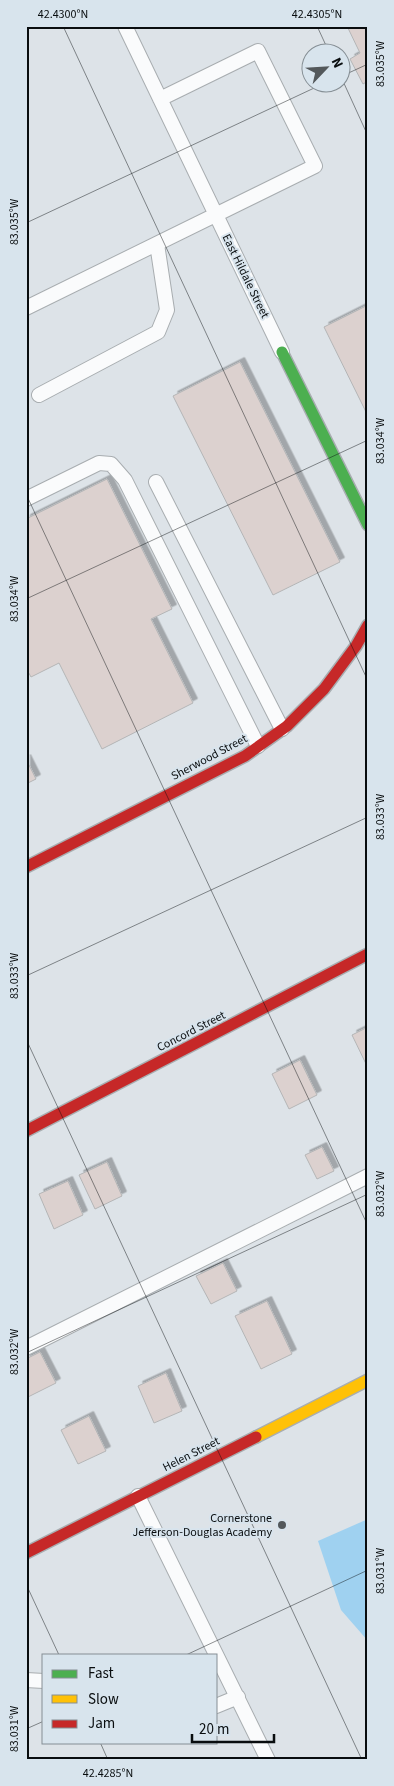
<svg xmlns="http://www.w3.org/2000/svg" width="394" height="1786" font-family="'Source Sans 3',sans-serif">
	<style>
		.green { fill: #9fd1f0 }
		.building { fill: #dcd1cf; stroke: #b4b5b6; filter: url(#shadow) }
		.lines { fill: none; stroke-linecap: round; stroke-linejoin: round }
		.lane-casing { stroke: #a8adb0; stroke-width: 16 }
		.fast-casing { stroke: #a8adb0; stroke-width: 14 }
		.slow-casing { stroke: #a8adb0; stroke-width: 14 }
		.jam-casing { stroke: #a8adb0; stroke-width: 14 }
		.lane { stroke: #fafbfc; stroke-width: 14 }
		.fast { stroke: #4caf50; stroke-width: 11 }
		.slow { stroke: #ffc107; stroke-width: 11 }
		.jam { stroke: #c62828; stroke-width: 11 }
		.ticks { fill: none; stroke: #090d0f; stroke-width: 1; stroke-opacity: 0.45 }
		.poi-dot { fill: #53585b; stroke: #d8e4ed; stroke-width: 2 }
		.labels { text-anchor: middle; stroke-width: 4; stroke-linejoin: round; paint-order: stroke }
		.street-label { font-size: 12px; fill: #090d0f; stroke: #d8e4ed }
		.poi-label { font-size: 12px; fill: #090d0f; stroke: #d8e4ed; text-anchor: end }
		.neatline { fill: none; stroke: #090d0f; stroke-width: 2 }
		.ticks-label { font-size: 12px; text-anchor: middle; fill: #090d0f }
	</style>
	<defs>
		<filter id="shadow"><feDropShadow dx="4.5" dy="-4.5" stdDeviation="0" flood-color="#0004"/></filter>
	</defs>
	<rect width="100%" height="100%" fill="#dde3e8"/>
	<path class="green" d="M368 1519V1641L341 1610 318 1541Z"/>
	<path class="building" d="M347 26H368V81L363 84 350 59 360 53Z
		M368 305V416L324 327Z
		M240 362 340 562 273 595 173 396Z
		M107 479 172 609 151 619 193 703 102 749 59 663 31 677 26 668V519Z
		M26 759 36 779 26 784Z
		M368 1027V1068L352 1035Z
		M300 1060 317 1095 289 1109 272 1074Z
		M322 1147 334 1171 317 1179 305 1155Z
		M107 1162 122 1196 95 1209 79 1175Z
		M68 1181 83 1215 54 1229 39 1194Z
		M223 1263 237 1291 211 1304 196 1276Z
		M267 1301 292 1354 261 1369 235 1316Z
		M40 1352 56 1383 26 1398V1359Z
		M166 1373 182 1411 154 1423 138 1386Z
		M89 1416 106 1451 78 1464 61 1430Z"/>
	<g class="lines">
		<g class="lane-casing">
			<path id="lane" d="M125 26 282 352
				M26 308 315 166 258 51 160 99
				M39 395 158 332 167 310 157 244
				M156 482 282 729
				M26 499 99 463 111 464 125 480 258 746
				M26 1348 368 1176
				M138 1496 268 1760
				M26 1680 44 1681
				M216 1706 238 1697"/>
		</g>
		<g class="fast-casing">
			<path id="fast" d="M282 352 368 525"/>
		</g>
		<g class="slow-casing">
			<path id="slow" d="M256 1437 368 1380"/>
		</g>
		<g class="jam-casing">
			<path id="jam" d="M26 867 245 756 287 726 324 689 356 646 368 625
				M26 1131 368 954
				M26 1553 256 1437"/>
		</g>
		<use href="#lane" class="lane"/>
		<use href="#fast" class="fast"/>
		<use href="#slow" class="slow"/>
		<use href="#jam" class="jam"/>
	</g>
	<path class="ticks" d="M63 26 368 681M317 26 329 52M342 76 368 64M342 79 368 136M26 223 327 82M26 494 368 1226M26 599 368 440M26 976 368 817M26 1039 362 1760M26 1353 368 1194M26 1584 59 1655M186 1655 368 1570M26 1729 44 1721M100 1742 108 1760"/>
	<circle class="poi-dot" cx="282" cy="1525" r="5"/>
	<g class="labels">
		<g class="street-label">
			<text transform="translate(246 276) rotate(64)" y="4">East Hildale Street</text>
			<text transform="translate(209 757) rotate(-28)" y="4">Sherwood Street</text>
			<text transform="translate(191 1031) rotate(-27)" y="4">Concord Street</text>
			<text transform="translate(191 1454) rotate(-27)" y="4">Helen Street</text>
		</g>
		<g class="poi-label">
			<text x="272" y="1522">Cornerstone<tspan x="272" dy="14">Jefferson-Douglas Academy</tspan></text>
		</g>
	</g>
	<rect width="394" height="1786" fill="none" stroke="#d8e4ed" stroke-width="55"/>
	<rect x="42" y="1654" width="175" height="90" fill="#d8e4ed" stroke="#858e94"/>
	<rect x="52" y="1670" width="25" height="8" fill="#4caf50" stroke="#858e94"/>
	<text x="88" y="1678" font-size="15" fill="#090d0f">Fast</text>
	<rect x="52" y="1695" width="25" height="8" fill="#ffc107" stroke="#858e94"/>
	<text x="88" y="1704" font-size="15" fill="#090d0f">Slow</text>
	<rect x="52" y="1720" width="25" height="8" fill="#c62828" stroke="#858e94"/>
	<text x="88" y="1728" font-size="15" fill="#090d0f">Jam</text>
	<g transform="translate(326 68) rotate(65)"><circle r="24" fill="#d8e4ed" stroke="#858e94"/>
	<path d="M0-4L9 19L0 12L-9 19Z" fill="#53585b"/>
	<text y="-8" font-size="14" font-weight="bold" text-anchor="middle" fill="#090d0f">N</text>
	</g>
	<path d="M192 1734v8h82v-8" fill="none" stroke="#090d0f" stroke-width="2.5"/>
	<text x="199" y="1734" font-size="15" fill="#090d0f" stroke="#d8e4ed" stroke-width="4" paint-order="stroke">20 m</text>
	<rect x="28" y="28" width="338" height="1730" class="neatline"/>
	<g class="ticks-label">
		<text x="63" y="18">42.4300°N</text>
		<text x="317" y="18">42.4305°N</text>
		<text transform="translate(380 64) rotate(-90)" y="4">83.035°W</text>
		<text transform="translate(14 222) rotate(-90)" y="4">83.035°W</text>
		<text transform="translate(380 441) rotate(-90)" y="4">83.034°W</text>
		<text transform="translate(14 599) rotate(-90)" y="4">83.034°W</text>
		<text transform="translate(380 817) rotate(-90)" y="4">83.033°W</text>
		<text transform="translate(14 976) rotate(-90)" y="4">83.033°W</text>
		<text transform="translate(380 1194) rotate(-90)" y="4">83.032°W</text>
		<text transform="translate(14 1352) rotate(-90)" y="4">83.032°W</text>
		<text transform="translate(380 1571) rotate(-90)" y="4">83.031°W</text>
		<text transform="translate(14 1729) rotate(-90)" y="4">83.031°W</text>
		<text x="108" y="1777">42.4285°N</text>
	</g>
</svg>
